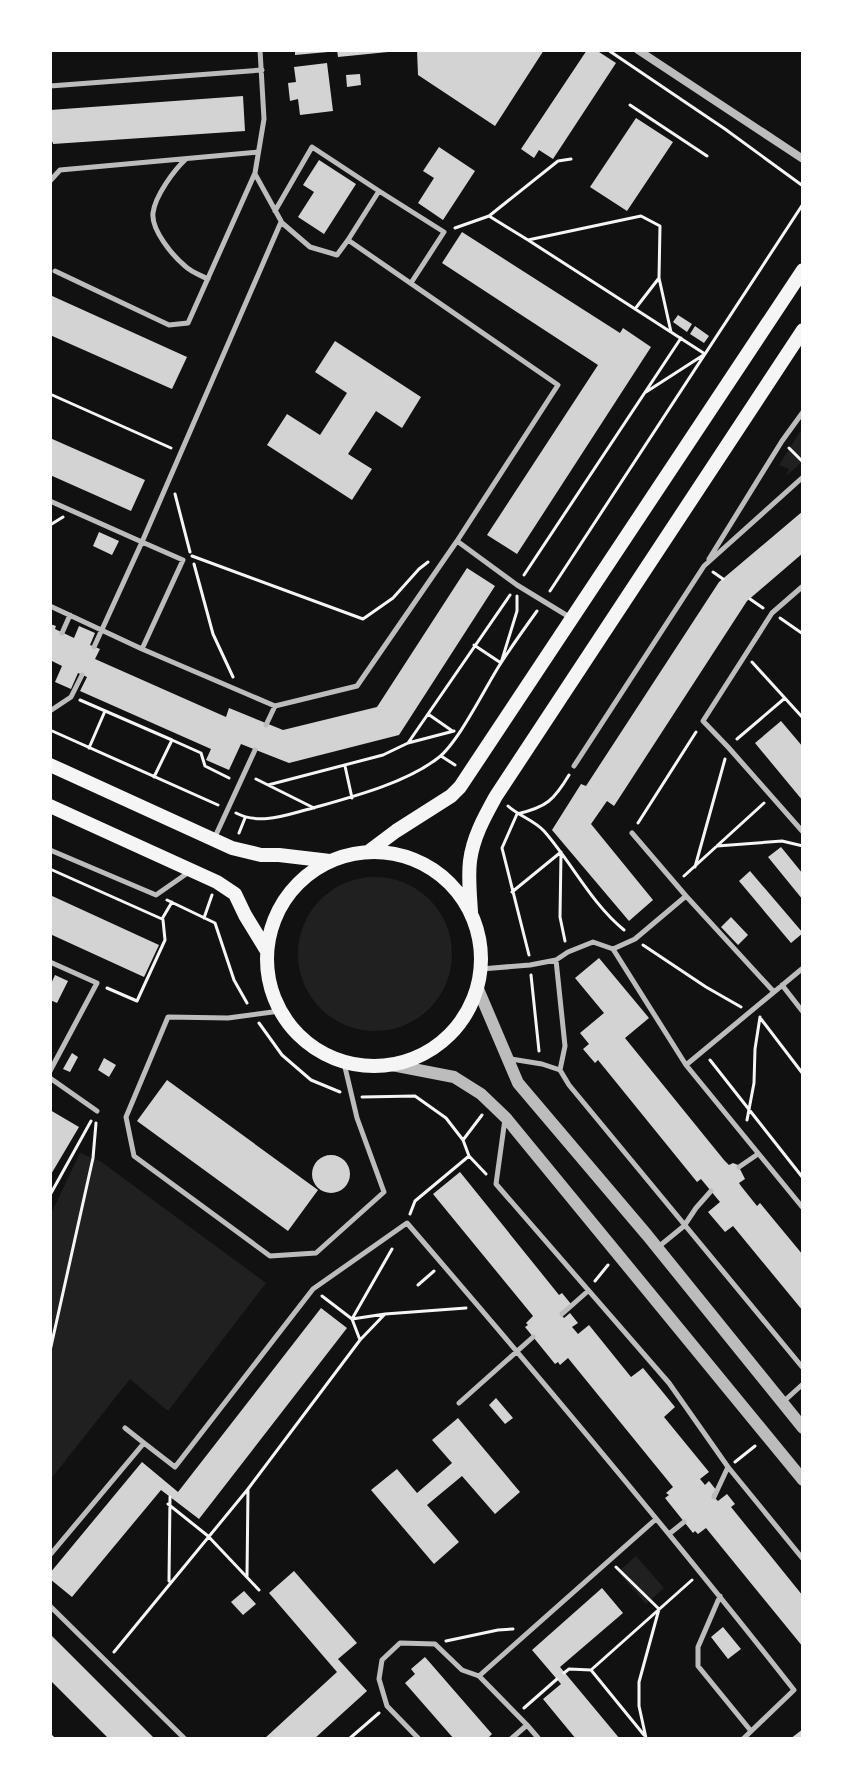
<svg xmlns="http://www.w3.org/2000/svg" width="853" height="1789" font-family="Manrope,sans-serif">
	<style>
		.green { fill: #202020 }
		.building { fill: #d3d3d3 }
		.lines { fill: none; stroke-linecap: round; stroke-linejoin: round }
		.path { stroke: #f5f5f5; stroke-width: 3 }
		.service { stroke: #bcbcbc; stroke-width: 5 }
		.minor { stroke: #bcbcbc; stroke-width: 8 }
		.tertiary { stroke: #bcbcbc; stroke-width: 12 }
		.secondary { stroke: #f5f5f5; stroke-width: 14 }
	</style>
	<rect width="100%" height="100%" fill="#111"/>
	<path class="green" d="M803 427V461L786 476 789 469 779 465Z
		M298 954a77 77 0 1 1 154 0a77 77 0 1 1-154 0Z
		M80 1153 100 1161 266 1283 168 1411 130 1379 50 1480V1216Z
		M636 1556 664 1588 646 1604 618 1572Z"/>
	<path class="building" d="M295 50H328V52L295 55Z
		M337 50H388V52L338 57Z
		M417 50H544L495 126 418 75Z
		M587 50H596L616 63 553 159 539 150 534 158 521 149Z
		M327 63 333 111 300 115 298 99 290 101 288 83 296 82 294 67Z
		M360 74 361 85 347 87 346 75Z
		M243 96 245 131 53 144V142L50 144V110Z
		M636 118 673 142 627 211 590 187Z
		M439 147 475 171 443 220 418 203 434 178 423 171Z
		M319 160 356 184 324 234 298 217 314 192 303 185Z
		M462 232 620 333 623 328 651 347 517 554 487 535 598 365 442 263Z
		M50 295 187 357 172 389 50 335Z
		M678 315 692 324 687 332 673 322Z
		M695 326 709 336 704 343 690 334Z
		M335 341 421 397 402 428 376 411 348 454 372 469 352 500 267 445 287 414 320 435 347 393 315 372Z
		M50 438 145 480 131 511 50 475Z
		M803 511V553L747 601 614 806 607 801 591 824 653 900 629 921 552 830 581 784 586 786 719 582Z
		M99 532 119 541 112 555 93 546Z
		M467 568 495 586 399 735 289 763 241 744 229 770 206 760 211 749 80 691 87 677 78 673 71 689 55 682 62 666 50 660V624L56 626 55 629 74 638 79 626 95 633 90 645 100 649 95 659 226 717 229 708 283 730 377 707Z
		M781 721 803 747V801L755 743Z
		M781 847 803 874V900L768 857Z
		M750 871 803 933 791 943 739 881Z
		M50 895 159 945 144 977 50 934Z
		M731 917 748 935 738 945 721 927Z
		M599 958 649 1018 625 1038 724 1160 729 1165 733 1163 738 1165 745 1179 739 1183 741 1186 757 1206 760 1203 803 1255V1311L733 1226 725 1232 708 1212 720 1202 701 1179 697 1182 598 1060 595 1063 583 1049 589 1044 580 1033 604 1013 575 978Z
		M55 975 68 981 57 1003 50 1000V986Z
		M72 1053 78 1057 70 1072 63 1069Z
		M104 1058 116 1065 109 1077 98 1070Z
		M167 1080 318 1190 288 1231 137 1121Z
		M50 1110 79 1127 50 1176Z
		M312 1174a19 19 0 1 1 38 0a19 19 0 1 1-38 0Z
		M460 1172 559 1295 562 1293 571 1304 560 1313 564 1318 570 1313 578 1323 572 1327 578 1334 589 1325 631 1377 643 1368 675 1407 664 1417 709 1472 700 1479 705 1485 709 1481 717 1491 712 1495 718 1501 727 1494 735 1504 731 1507 803 1596V1647L706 1528 698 1534 695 1531 693 1533 665 1498 669 1495 666 1493 673 1487 568 1358 560 1365 558 1362 555 1364 525 1327 528 1325 526 1323 533 1316 433 1194Z
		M321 1308 347 1328 199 1519 161 1490 72 1597 50 1579V1573L142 1462 178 1492Z
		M496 1398 513 1418 505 1424 489 1405Z
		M458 1418 520 1492 495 1514 462 1476 427 1505 459 1542 434 1564 371 1490 397 1469 417 1493 452 1463 432 1440Z
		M294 1571 357 1643 338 1659 367 1691 314 1739H264L337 1672 269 1593Z
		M602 1588 623 1613 560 1667 620 1739H576L543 1699 561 1684 532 1650Z
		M244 1591 256 1604 243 1615 231 1602Z
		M723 1627 741 1649 728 1659 711 1637Z
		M50 1634 155 1739H109L50 1680Z
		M425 1657 492 1734 487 1739H454L405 1683 415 1674 411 1669Z
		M803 1729V1739H790Z"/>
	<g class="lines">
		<path class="path" d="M608 50 725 129 803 186
			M630 105 707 156
			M489 216 528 240 641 216 660 226 659 278 671 332
			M455 228 489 216 558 161 571 159
			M528 240 705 354 646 392
			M635 309 659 278
			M50 394 171 448
			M789 448 803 462
			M175 494 190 552
			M50 525 63 517
			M192 556 363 619 393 598 419 569 428 562
			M194 564 213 634 233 677
			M713 572 723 579
			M524 575 681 338
			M550 591 803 204
			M750 599 763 608
			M780 618 803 634
			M474 645 501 663 517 611V596
			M752 662 803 718
			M80 700 172 740 154 777
			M428 714 451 730
			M50 730 218 805
			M737 739 785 698
			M172 740 201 753 205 766 229 778
			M408 743 454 731
			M89 748 105 711
			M441 756 455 765
			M345 766 352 798
			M256 779 268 785 383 755 408 743 510 595
			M268 785 314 808
			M508 806C519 816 534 820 544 831 572 863 591 903 624 930
			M236 813C261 826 288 814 313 808 352 797 406 783 438 758 458 743 484 690 499 666 511 647 524 629 537 611
			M517 814 502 848 529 955
			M517 814C547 807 554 800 569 775
			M638 823 696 732
			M239 833 245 818
			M717 846 782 841 803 846
			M561 853 560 917 565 941
			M695 867 725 759
			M50 869 162 919 172 902
			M684 876 764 803
			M512 892 561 852
			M167 900 215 923 234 980 247 1003
			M204 918 212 895
			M643 945 706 987 741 1007
			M531 975 539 1051
			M107 988 137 1001 165 940 163 920
			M761 1019 803 1074
			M259 1023 282 1055 311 1080 340 1092
			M710 1060 803 1178
			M362 1097 415 1096 446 1118 463 1140 469 1156 486 1174
			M747 1120 754 1083 755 1049 760 1017
			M463 1140 482 1115
			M50 1195 91 1121
			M410 1214 415 1201 469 1156
			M595 1281 608 1265
			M418 1285 434 1271
			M322 1296 352 1319 385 1314 466 1308
			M360 1340 352 1319 392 1249
			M50 1351 93 1158 96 1123
			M735 1462 755 1446
			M168 1504 208 1536 259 1590
			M616 1567 659 1609 639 1682V1706L646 1738
			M247 1577 248 1489
			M169 1581 170 1497
			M446 1641 498 1630 513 1629
			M114 1652 248 1489 360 1340 385 1314
			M591 1670 644 1735
			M564 1673 569 1669 591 1670 692 1580
			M524 1708 557 1679
			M50 1735 54 1739
			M349 1739 379 1713"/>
		<path class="service" d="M50 86 262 70
			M186 159C174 170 155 196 153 213 151 230 173 256 185 266 191 272 200 275 208 279
			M255 174 281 221
			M50 181 60 170 258 152
			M275 211 312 147 379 191
			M348 240 379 191 444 232 411 283
			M55 271 169 325 188 323 255 173 264 119 260 50
			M50 501 142 542 94 647
			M709 559 782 441 803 412
			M803 586 772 613 703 721 728 747 803 832
			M50 606 142 649 275 706 357 686 457 541 517 585 571 618
			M62 633 70 615
			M142 649 183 560 142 542 281 222 310 247 337 255 348 240 558 385 457 541
			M50 711 71 697 82 675
			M266 725 275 706
			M574 766 704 566 803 477
			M214 839 255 750
			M50 850 156 895 189 872
			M686 896 774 992
			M613 949 635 939 686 896 632 833
			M556 960 565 1046 560 1070
			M50 962 97 983 50 1071
			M481 969 530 965 556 960 568 952 593 942 613 949 686 1065 803 1208
			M782 985 803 1012
			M280 1011 228 1018 168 1017 126 1117 134 1156 270 1256 316 1253 384 1192 357 1118 344 1063
			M511 1059 542 1064 560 1070 569 1085 803 1368
			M686 1065 803 968
			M50 1078 97 1111
			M505 1119 496 1184 669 1383 728 1467 803 1559
			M739 1167 758 1154
			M657 1248 684 1226 696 1208 711 1191
			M562 1314 588 1291
			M783 1402 803 1384
			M459 1403 533 1337
			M125 1428 144 1443
			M714 1497 728 1467
			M669 1534 684 1522
			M50 1555 144 1443 175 1467 313 1289 407 1223C539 1376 669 1531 794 1690L743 1739
			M720 1596 698 1647V1666L751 1731
			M50 1606 185 1739
			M479 1676 656 1519
			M419 1739 387 1706 379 1679 382 1660 400 1643 435 1644 462 1670 479 1676 527 1725
			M511 1739 527 1725 539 1739"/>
		<path class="minor" d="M638 50 803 159"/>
		<path class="tertiary" d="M478 989 518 1083 647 1235 803 1428
			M392 1065 454 1077 481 1094 506 1118 803 1480"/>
		<path class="secondary" d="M50 765 232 848 261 855H279L330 861
			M50 806 217 882 235 894 245 915 267 951
			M368 852 396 831 451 796 460 787 803 270
			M267 959a107 107 0 1 1 214 0a107 107 0 1 1-214 0Z
			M471 912C470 895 468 877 470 861 473 837 485 816 496 796L803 330"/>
	</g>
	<rect width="853" height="1789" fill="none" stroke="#ffffff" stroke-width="104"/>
</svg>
